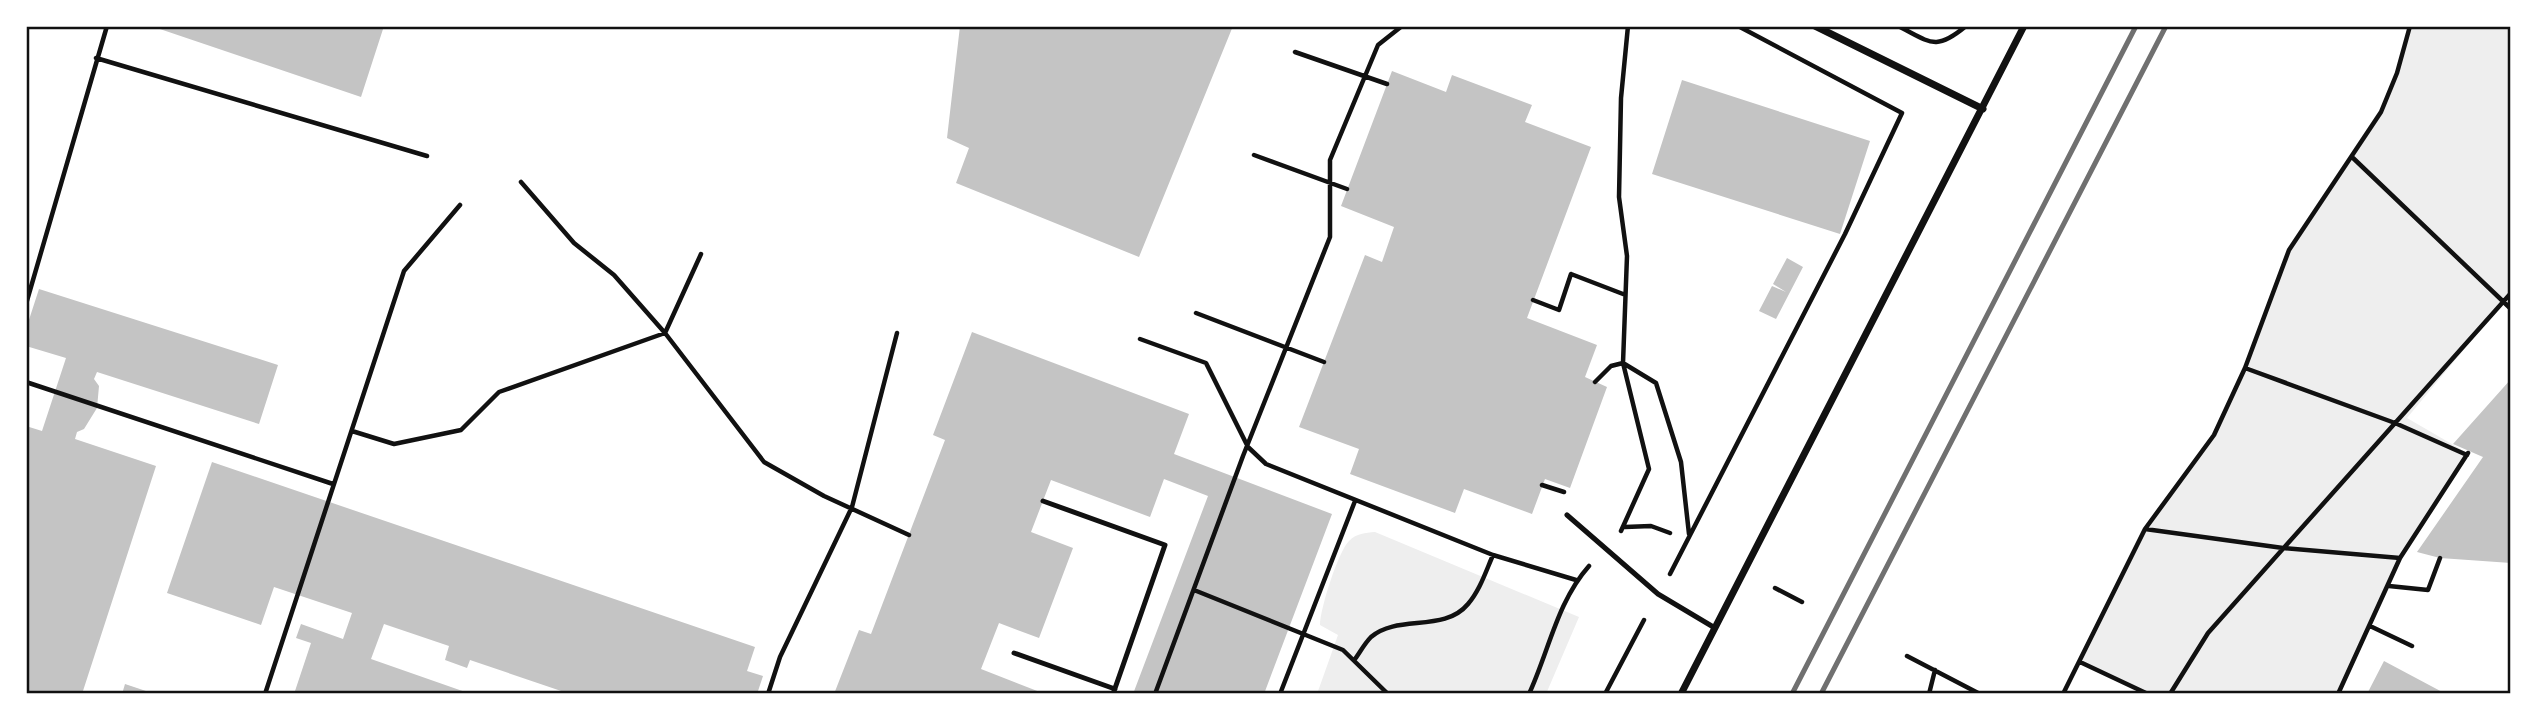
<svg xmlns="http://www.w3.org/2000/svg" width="2537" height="720" font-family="'Alegreya Sans',sans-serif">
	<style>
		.green { fill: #eee }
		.building { fill: #c4c4c4 }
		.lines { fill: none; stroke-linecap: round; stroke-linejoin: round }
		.path { stroke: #111; stroke-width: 4.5 }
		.service { stroke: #111; stroke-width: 5 }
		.minor { stroke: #111; stroke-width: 7 }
		.rail { stroke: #707070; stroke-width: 5 }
		.neatline { fill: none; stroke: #111; stroke-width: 2.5 }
	</style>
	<rect width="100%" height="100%" fill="#fff"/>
	<path class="green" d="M2410 26H2511V293L2407 418 2469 454 2400 558 2338 694H2148L2080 662 2145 529 2214 435 2245 368 2289 250 2381 112 2397 73Z
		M1375 532 1579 617 1546 694H1317L1338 635 1320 625C1320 609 1338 552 1349 541 1357 533 1365 533 1375 532Z"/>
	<path class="building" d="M151 26H384L361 97Z
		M960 26H1233L1139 257 956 183 969 148 947 138Z
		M1392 71 1446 92 1452 75 1532 105 1525 122 1591 147 1527 318 1597 345 1585 377 1607 387 1570 488 1545 479 1532 514 1464 489 1455 513 1350 474 1359 449 1299 427 1365 255 1382 262 1394 227 1341 206Z
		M1682 80 1870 141 1840 234 1652 174Z
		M1787 258 1803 267 1776 319 1759 311 1772 286 1786 292 1773 284Z
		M39 289 278 365 259 424 97 372 94 379 99 386 97 408 84 429 77 432 75 439 156 466 82 694H26V426L42 431 66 358 26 346V329Z
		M972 332 1189 414 1174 454 1332 514 1264 694H1133L1208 496 1164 479 1150 517 1051 480 1031 532 1073 548 1039 638 999 623 981 669 1045 694H834L859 630 871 634 945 440 933 435Z
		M2511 379V563L2440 558 2417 552 2483 457 2453 444Z
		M212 462 755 647 747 671 763 676 757 694H570L470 660 467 668 445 660 449 646 384 624 371 659 471 694H294L311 643 296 638 301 624 343 639 352 613 274 587 261 625 167 593Z
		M2384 661 2446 694H2367Z
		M125 684 152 693V694H122Z"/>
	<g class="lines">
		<path class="path" d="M1898 26C1930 42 1935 52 1966 26
			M26 29 27 26
			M1295 52 1387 84
			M96 58 427 156
			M1254 155 1347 189
			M2352 157 2511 309
			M521 182 574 243 614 275 665 333 764 462 824 496 909 535
			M1533 300 1559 310 1571 274 1623 294
			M26 304 107 26
			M1196 313 1324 362
			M1140 339 1206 363 1248 447 1266 464 1493 555 1576 580
			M2245 368 2395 423 2467 455
			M26 382 333 484
			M1595 382 1611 366 1623 363 1656 383 1681 462 1689 534
			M352 431 394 444 461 430 499 392 665 333 701 254
			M1542 485 1564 492
			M1625 527 1651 526 1670 533
			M2145 529 2283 548 2400 558
			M1621 531 1649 469 1623 363 1627 256 1619 197 1621 98 1628 26
			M1670 574 1845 234 1902 113 1738 26
			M2389 586 2428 590 2440 558
			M1775 588 1802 602
			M1194 590 1343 650 1388 694
			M2370 626 2412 646
			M1907 656 1980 694
			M1355 659C1360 652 1365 643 1371 637 1398 614 1444 633 1468 604 1480 590 1486 571 1493 555
			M2080 662 2148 694
			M265 694 404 271 460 205
			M768 694 780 657 852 507 897 333
			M1155 694 1243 456 1330 237V160L1378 45 1402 26
			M1280 694 1355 501
			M1529 694C1549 651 1557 602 1589 566
			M1605 694 1644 620
			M1929 694 1935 670
			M2063 694 2145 529 2214 435 2245 368 2289 250 2381 112 2397 73 2410 26
			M2170 694 2208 633 2511 293
			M2338 694 2400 558 2468 453"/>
		<path class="service" d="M1043 501 1165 545 1113 694
			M1567 515 1658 594 1715 628
			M1014 653 1115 689"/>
		<path class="minor" d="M1815 26 1983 109
			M1681 694 2024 26"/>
		<path class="rail" d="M1792 694 2136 26
			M1821 694 2166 26"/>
	</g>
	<rect width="2537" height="720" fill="none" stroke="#ffffff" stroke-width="56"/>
	<rect x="28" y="28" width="2481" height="664" class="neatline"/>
</svg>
